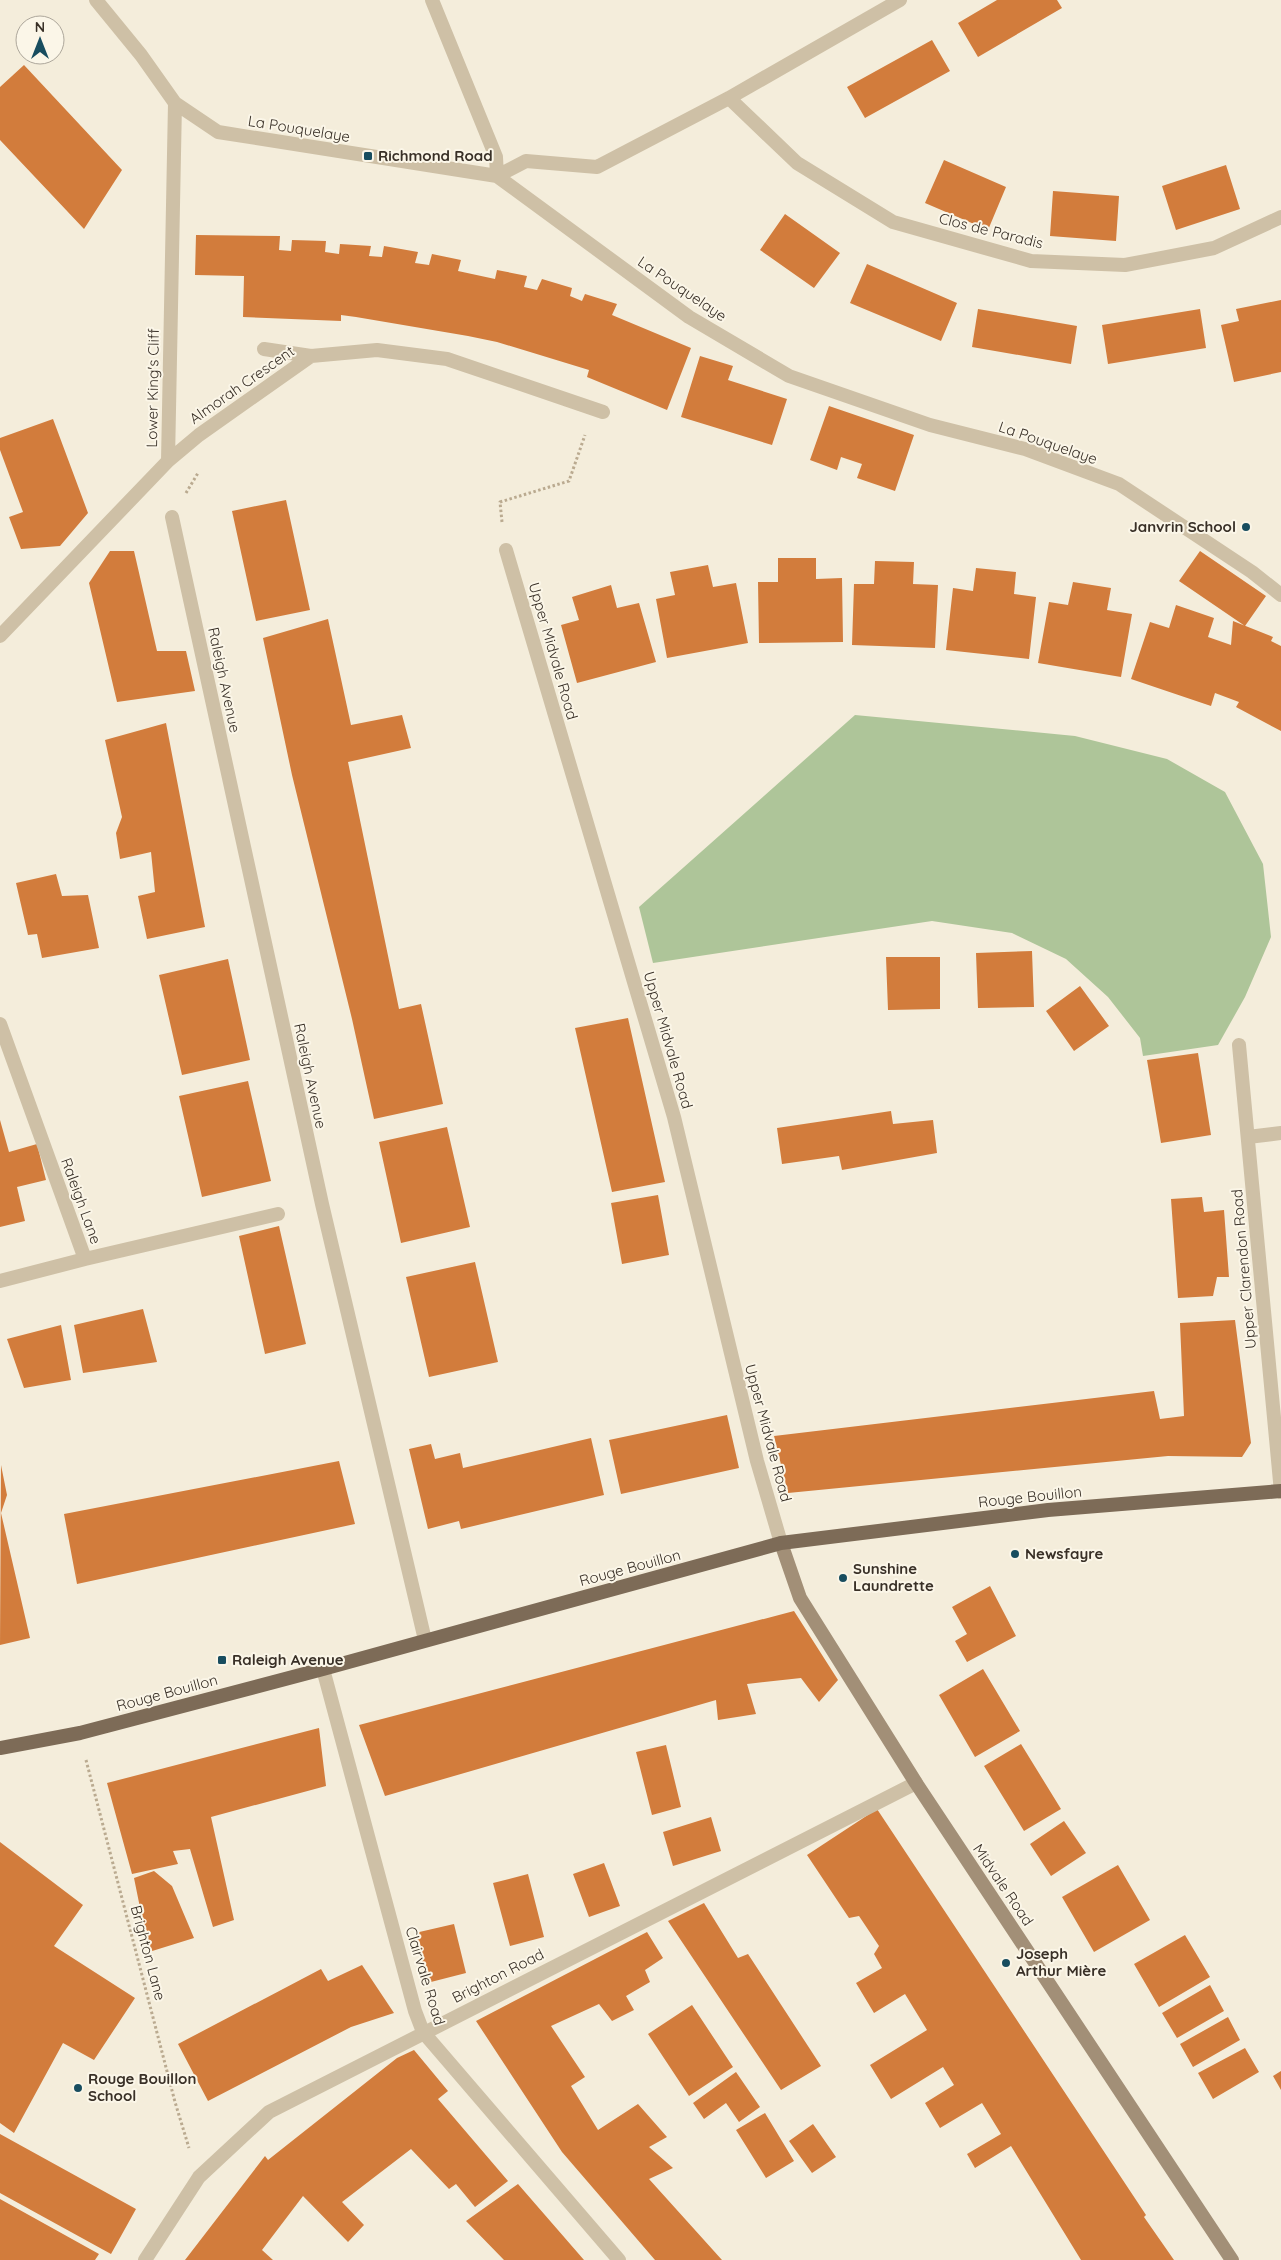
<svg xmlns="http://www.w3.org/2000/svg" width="1281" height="2260" font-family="Quicksand,sans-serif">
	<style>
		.green { fill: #aec599 }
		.building { fill: #d27c3c }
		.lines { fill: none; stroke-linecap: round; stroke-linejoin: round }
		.path { stroke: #baaa90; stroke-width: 3; stroke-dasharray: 2.5 2.5; stroke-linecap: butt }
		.minor { stroke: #cec0a6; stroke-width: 14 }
		.secondary { stroke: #a28f77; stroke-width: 14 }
		.primary { stroke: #7d6b57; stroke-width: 14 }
		.poi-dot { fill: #184d5f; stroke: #fbf6e8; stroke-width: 2 }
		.labels { text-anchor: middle; stroke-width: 4; stroke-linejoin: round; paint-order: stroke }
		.street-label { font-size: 15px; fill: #393027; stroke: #fbf6e8 }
		.poi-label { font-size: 15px; font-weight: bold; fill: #393027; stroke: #fbf6e8; text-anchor: start }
	</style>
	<rect width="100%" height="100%" fill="#f4eddb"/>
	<path class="green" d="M855 715 1075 736 1167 759 1225 792 1263 864 1271 937 1245 997 1218 1045 1143 1056 1140 1038 1108 997 1066 959 1012 933 932 921 653 963 639 907Z"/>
	<path class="building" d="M997 0H1057L1062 8 978 57 958 23Z
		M932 40 950 71 865 118 847 87Z
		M24 65 122 170 84 229 0 140V87Z
		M944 160 1006 187 988 230 925 203Z
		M1226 165 1240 209 1176 230 1162 186Z
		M1053 191 1119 196 1116 241 1050 236Z
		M785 214 840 253 814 288 760 250Z
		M196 235 280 236 279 250 291 251 292 240 326 241 325 252 339 254 340 244 371 246 369 256 382 257 384 246 418 252 415 263 429 265 432 254 461 260 458 271 495 279 497 270 527 276 524 287 537 290 542 279 572 288 570 296 582 301 585 294 617 304 612 315 691 348 667 410 587 377 589 370 497 342 468 336 356 317 341 315V321L243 317 244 276 195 275Z
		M867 264 957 303 941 341 850 303Z
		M1281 300V372L1234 382 1221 325 1239 321 1236 309Z
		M978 309 1077 326 1071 364 972 347Z
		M1200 309 1206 348 1108 364 1102 325Z
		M700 356 733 366 728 380 787 399 772 445 681 417Z
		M829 406 914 435 895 491 857 478 862 464 841 457 837 470 810 460Z
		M53 419 88 513 60 546 21 549 9 517 23 512 0 450V438Z
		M286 500 310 610 256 621 232 511Z
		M110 551H134L157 651H186L195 691 117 702 89 583Z
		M1200 551 1266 596 1245 626 1179 581Z
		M778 558H816V579L842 578 843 642 759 643 758 582H778Z
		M875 561 914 562 913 584 938 585 935 648 852 645 854 584H874Z
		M708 565 713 587 736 583 748 643 667 658 656 599 675 595 670 572Z
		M976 568 1016 572 1014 594 1036 597 1029 659 946 650 953 588 973 591Z
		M1073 582 1111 588 1107 610 1132 614 1121 677 1038 663 1049 602 1068 605Z
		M611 585 617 608 639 603 656 662 577 683 561 625 579 620 572 597Z
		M1176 605 1214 618 1208 637 1231 645 1233 621 1273 637 1271 641 1281 646V731L1236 707 1239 702 1215 693 1211 706 1131 679 1150 622 1169 628Z
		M328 619 351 725 402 715 411 748 348 762 399 1009 421 1004 443 1104 374 1119 352 1019 292 775 263 638Z
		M166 723 205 927 147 939 138 896 155 892 151 852 120 859 116 833 122 817 105 740Z
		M56 874 62 896 88 895 99 948 42 958 37 934 28 935 16 883Z
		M1032 951 1034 1007 978 1008 976 953Z
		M886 957H940V1009L888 1010Z
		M228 959 250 1060 182 1075 159 975Z
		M1080 986 1109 1026 1074 1051 1046 1011Z
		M628 1018 665 1182 612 1192 575 1028Z
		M1198 1053 1211 1135 1161 1143 1147 1060Z
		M248 1081 271 1181 202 1197 179 1096Z
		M891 1111 893 1124 933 1120 937 1153 842 1170 839 1156 782 1164 777 1128Z
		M0 1120 9 1152 37 1144 46 1180 17 1187 25 1221 0 1227Z
		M447 1127 470 1227 401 1243 379 1142Z
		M658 1195 669 1255 622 1264 611 1203Z
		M1202 1197 1204 1212 1224 1210 1229 1277H1217L1213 1296 1178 1298 1171 1199Z
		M279 1226 306 1344 265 1354 239 1236Z
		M475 1262 498 1362 429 1377 406 1277Z
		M143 1309 157 1362 83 1373 74 1325Z
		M1235 1320 1251 1443 1242 1457 1168 1456 788 1493 774 1436 1154 1391 1160 1419 1184 1416 1180 1323Z
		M61 1325 71 1380 24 1388 7 1339Z
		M727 1415 739 1468 621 1494 609 1440Z
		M591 1438 604 1495 461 1529 459 1521 428 1529 409 1449 431 1444 435 1459 460 1453 463 1468Z
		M339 1461 355 1524 77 1584 64 1514Z
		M1 1465 7 1495 1 1513 30 1638 0 1645Z
		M990 1586 1016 1636 967 1662 955 1641 967 1634 952 1607Z
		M794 1611 838 1680 819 1702 801 1678 747 1684 756 1714 718 1720 716 1700 385 1796 359 1725Z
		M983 1669 1020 1731 975 1757 939 1695Z
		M319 1728 326 1786 211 1817 234 1920 213 1927 190 1849 173 1851 178 1864 132 1874 107 1783Z
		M1021 1744 1061 1809 1024 1831 984 1766Z
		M666 1745 681 1807 652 1815 636 1752Z
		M877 1809 1146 2215 1144 2217 1174 2260H1081L1011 2146 975 2168 967 2154 1001 2134 982 2103 940 2128 925 2103 954 2085 943 2067 891 2099 870 2065 927 2030 905 1994 874 2013 856 1983 882 1968 874 1954 879 1946 859 1916 849 1918 807 1855Z
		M711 1817 721 1851 673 1866 663 1832Z
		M1064 1821 1086 1853 1051 1876 1030 1844Z
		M0 1842 83 1905 54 1946 135 1998 94 2060 63 2043 14 2133 0 2123Z
		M604 1863 620 1906 589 1917 573 1874Z
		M1118 1865 1150 1920 1094 1952 1062 1897Z
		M154 1871 172 1886 194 1938 149 1952 134 1878Z
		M528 1874 544 1937 510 1946 493 1883Z
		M704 1903 738 1958 748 1954 821 2066 781 2090 668 1921Z
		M454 1924 466 1973 427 1983 415 1933Z
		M647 1932 663 1958 645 1970 650 1982 626 1996 634 2010 612 2021 599 2004 551 2026 585 2077 571 2086 598 2130 638 2104 667 2137 649 2147 673 2168 649 2179 722 2260H655L562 2152 476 2021Z
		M1185 1935 1210 1977 1159 2007 1134 1964Z
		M362 1965 394 2013 351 2027 208 2101 178 2044 321 1969 328 1981Z
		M1210 1985 1224 2011 1177 2038 1162 2013Z
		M692 2005 733 2067 689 2096 648 2034Z
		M1228 2017 1240 2040 1193 2067 1180 2044Z
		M1245 2048 1259 2072 1213 2099 1198 2073Z
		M414 2050 448 2091 438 2099 508 2181 475 2207 456 2184 449 2189 411 2149 342 2202 364 2225 348 2242 303 2196 262 2250 273 2260H185L265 2156 268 2160 397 2058Z
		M1281 2071V2090L1273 2076Z
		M736 2072 760 2107 739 2122 726 2103 704 2119 693 2103Z
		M765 2113 794 2161 766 2178 736 2130Z
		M813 2124 836 2157 812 2173 789 2141Z
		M0 2134 136 2209 111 2254 0 2193Z
		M518 2184 584 2260H504L466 2221Z
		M0 2199 99 2254 95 2260H0Z"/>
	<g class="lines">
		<path class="path" d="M186 493 198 473
			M502 522 500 502 569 481 585 435
			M86 1760 175 2102 189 2148"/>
		<path class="minor" d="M96 0 141 55 175 103 218 132 497 176 689 317 789 376 930 425 1025 449 1119 484 1252 572 1281 595
			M432 0 496 157 497 176 526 161 597 167 729 98 900 0
			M729 98 797 163 893 222 1031 261 1125 265 1214 248 1281 217
			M264 349 311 356
			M168 461 199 435 311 356 377 350 447 359 603 412
			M172 517 322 1204 425 1640
			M506 550 674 1117 757 1461 781 1543
			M0 636 168 461 175 103
			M0 1024 85 1259 278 1214
			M1239 1045 1281 1492
			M1248 1137 1281 1133
			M0 1281 85 1259
			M323 1669 415 2011 423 2032 619 2260
			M145 2260 199 2177 269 2112 916 1783"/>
		<path class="secondary" d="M781 1543 800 1598 916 1783 1232 2260"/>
		<path class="primary" d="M0 1748 80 1733 323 1669 781 1543 1048 1510 1281 1491"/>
	</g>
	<g class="poi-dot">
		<rect x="363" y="151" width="10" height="10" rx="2.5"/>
		<circle cx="1246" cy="527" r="5"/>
		<circle cx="1015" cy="1554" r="5"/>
		<circle cx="843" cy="1578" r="5"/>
		<rect x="217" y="1655" width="10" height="10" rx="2.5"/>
		<circle cx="1006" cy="1963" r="5"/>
		<circle cx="78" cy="2088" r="5"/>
	</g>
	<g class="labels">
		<g class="street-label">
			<text transform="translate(299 129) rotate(9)" y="5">La Pouquelaye</text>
			<text transform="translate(991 231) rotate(14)" y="5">Clos de Paradis</text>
			<text transform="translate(682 289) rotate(34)" y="5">La Pouquelaye</text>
			<text transform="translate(242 385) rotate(-35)" y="5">Almorah Crescent</text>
			<text transform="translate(153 388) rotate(-89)" y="5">Lower King's Cliff</text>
			<text transform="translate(1048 443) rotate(19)" y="5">La Pouquelaye</text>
			<text transform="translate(553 651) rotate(74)" y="5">Upper Midvale Road</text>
			<text transform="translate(224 680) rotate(78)" y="5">Raleigh Avenue</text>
			<text transform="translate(668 1040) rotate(74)" y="5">Upper Midvale Road</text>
			<text transform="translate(310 1076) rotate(78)" y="5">Raleigh Avenue</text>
			<text transform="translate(81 1201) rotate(70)" y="5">Raleigh Lane</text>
			<text transform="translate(1244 1269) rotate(-95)" y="5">Upper Clarendon Road</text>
			<text transform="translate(768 1433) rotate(75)" y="5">Upper Midvale Road</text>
			<text transform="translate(1030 1497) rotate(-6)" y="5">Rouge Bouillon</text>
			<text transform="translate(630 1568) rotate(-15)" y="5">Rouge Bouillon</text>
			<text transform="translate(167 1693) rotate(-15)" y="5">Rouge Bouillon</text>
			<text transform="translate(1003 1885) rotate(56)" y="5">Midvale Road</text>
			<text transform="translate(148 1953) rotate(75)" y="5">Brighton Lane</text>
			<text transform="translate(425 1976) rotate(73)" y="5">Clairvale Road</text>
			<text transform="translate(498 1976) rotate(-27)" y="5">Brighton Road</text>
		</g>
		<g class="poi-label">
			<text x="378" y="161">Richmond Road</text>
			<text x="1236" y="532" text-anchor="end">Janvrin School</text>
			<text x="1025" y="1559">Newsfayre</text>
			<text x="853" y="1574">Sunshine<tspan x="853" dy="17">Laundrette</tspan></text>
			<text x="232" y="1665">Raleigh Avenue</text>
			<text x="1016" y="1959">Joseph<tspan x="1016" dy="17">Arthur Mière</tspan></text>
			<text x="88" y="2084">Rouge Bouillon<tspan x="88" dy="17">School</tspan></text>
		</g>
	</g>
	<g transform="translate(40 40)"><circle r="24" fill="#fbf6e8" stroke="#ada79b"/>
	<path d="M0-4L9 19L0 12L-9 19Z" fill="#184d5f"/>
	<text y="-8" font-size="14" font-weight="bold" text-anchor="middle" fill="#393027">N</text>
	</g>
</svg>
